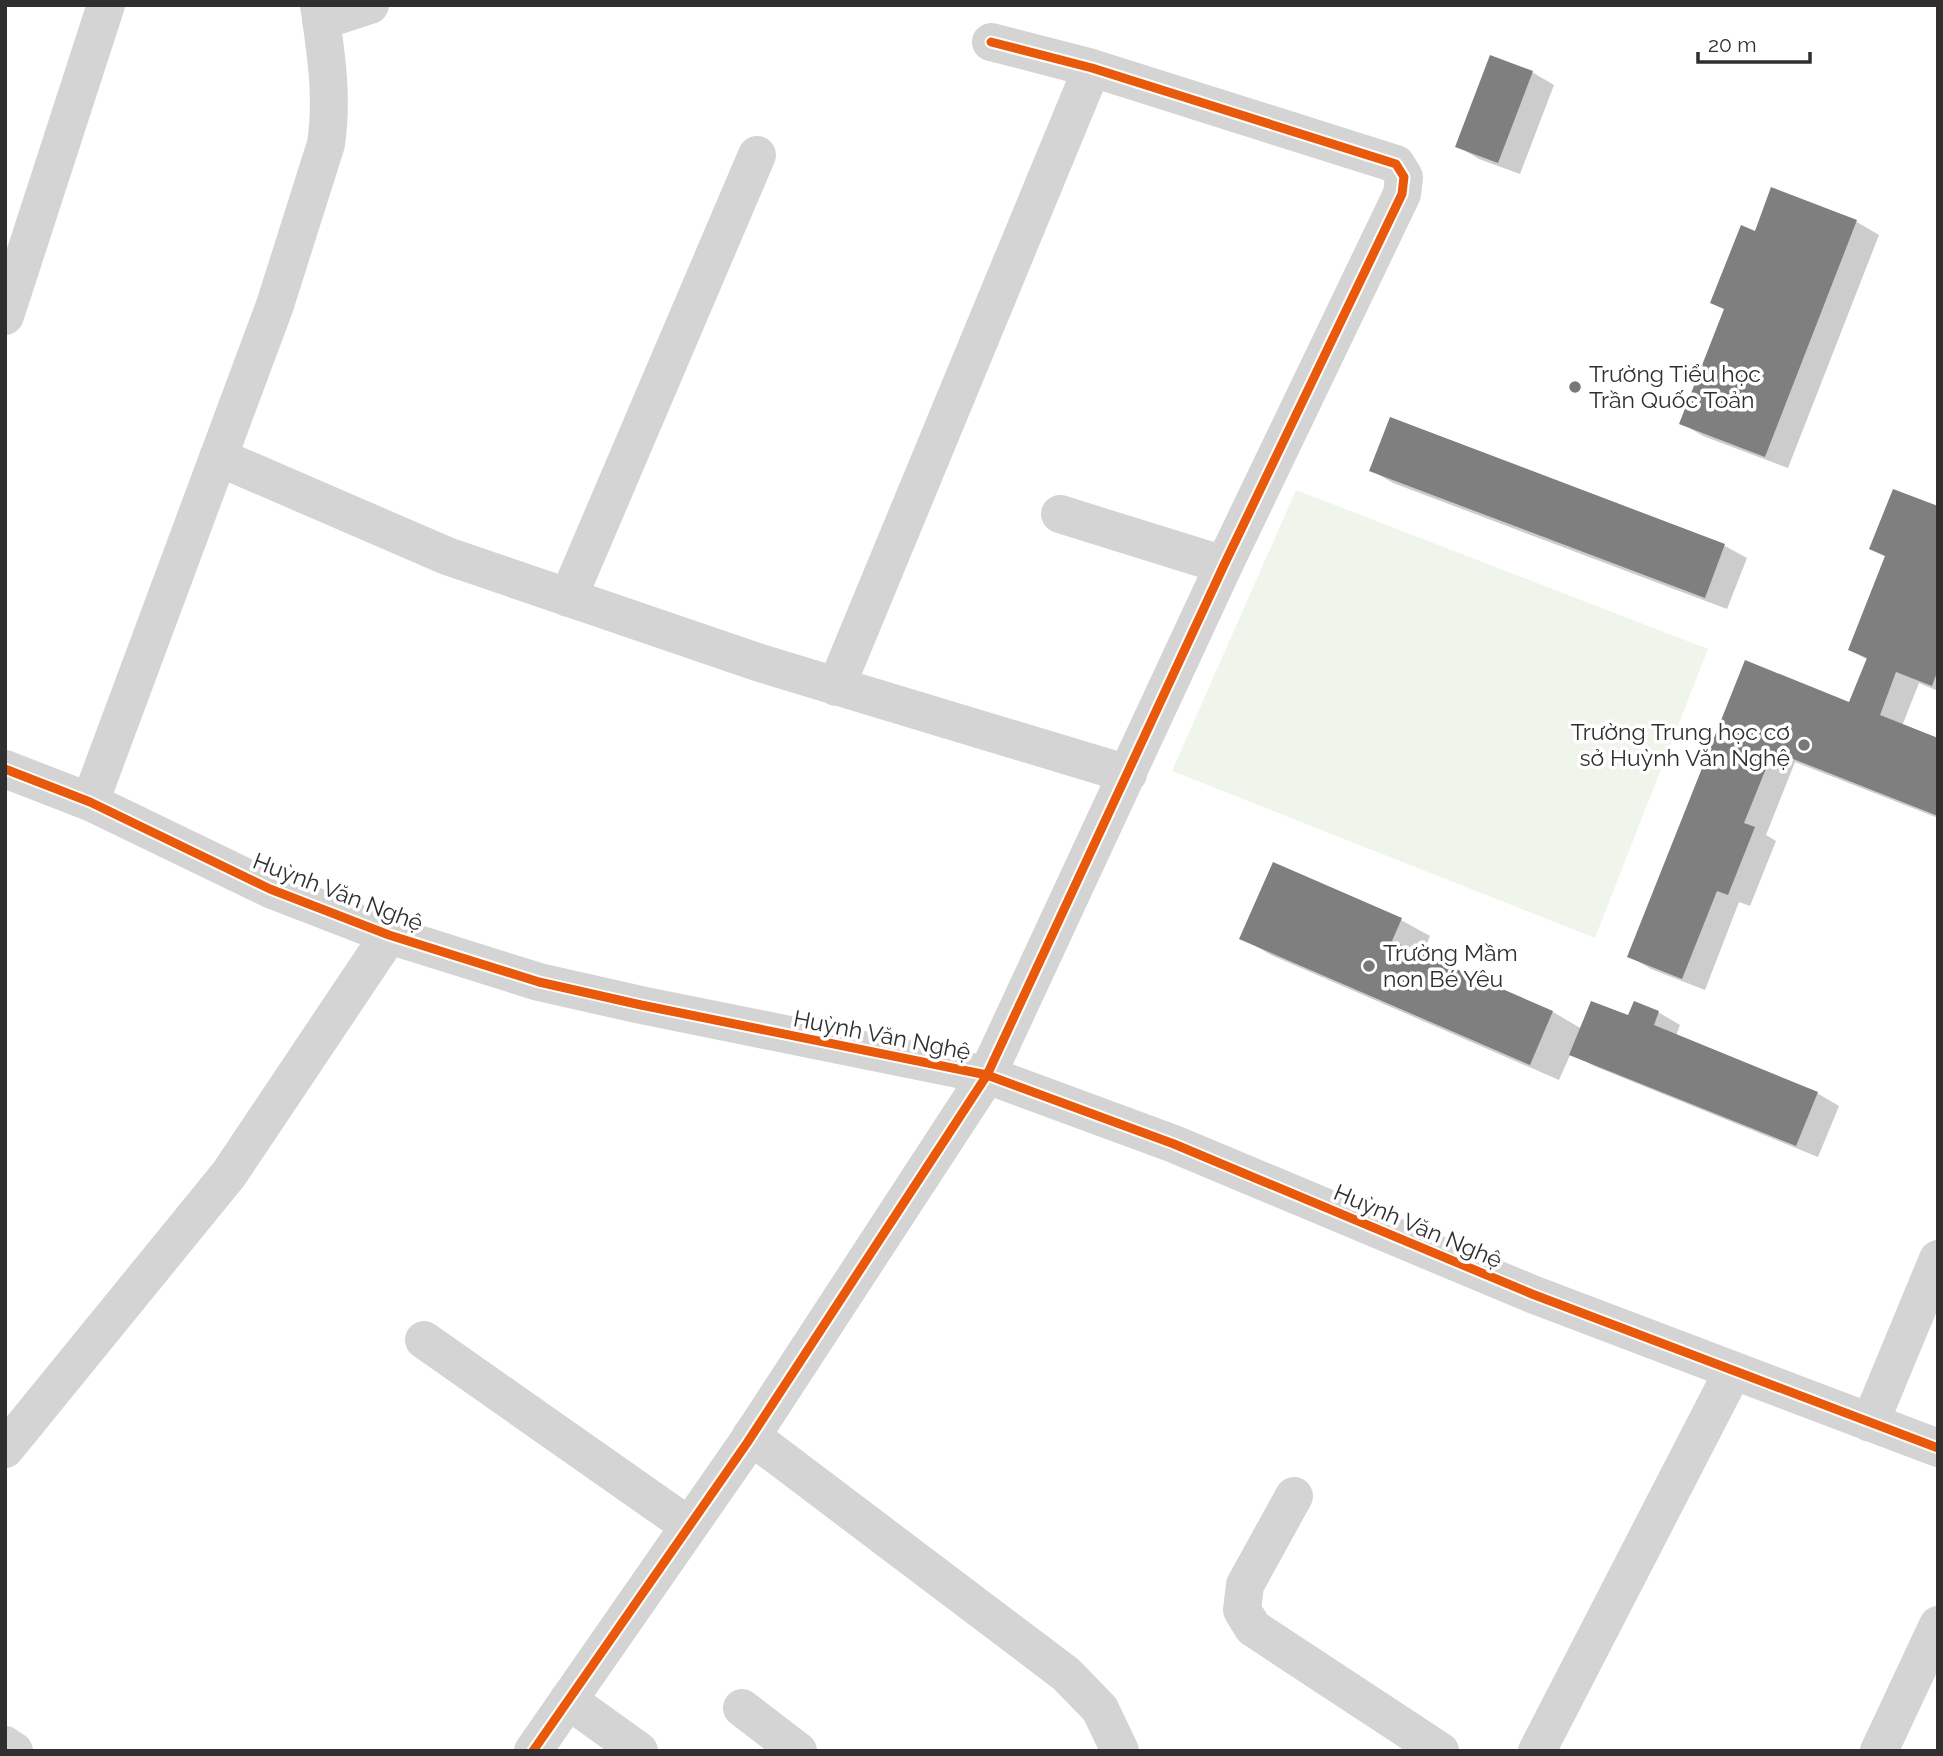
<svg xmlns="http://www.w3.org/2000/svg" width="1943" height="1756" font-family="Raleway,sans-serif">
	<style>
		.green { fill: #f0f5eb }
		.shadow { fill: #0003 }
		.building { fill: #7f7f7f }
		.lines { fill: none; stroke-linecap: round; stroke-linejoin: round }
		.minor { stroke: #d4d4d4; stroke-width: 38 }
		.cycleway-casing { stroke: #fff; stroke-width: 13 }
		.cycleway { stroke: #e8590c; stroke-width: 9 }
		.poi-dot { fill: #787878; stroke: #fff; stroke-width: 2.5 }
		.labels { text-anchor: middle; stroke-width: 7; stroke-linejoin: round; paint-order: stroke }
		.poi-label { font-size: 23px; fill: #2f2f2f; stroke: #fff; text-anchor: start }
		.street-label { font-size: 23px; fill: #2f2f2f; stroke: #fff }
	</style>
	<rect width="100%" height="100%" fill="#fff"/>
	<path class="green" d="M1296 490 1708 649 1595 938 1172 771Z"/>
	<path class="shadow" d="M1532 72 1554 85 1520 174 1479 159 1457 146Z
		M1772 190 1857 222 1879 235 1788 468 1703 436 1681 423Z
		M1391 419 1725 546 1747 558 1727 609 1393 483 1371 470Z
		M1938 508V691L1919 683 1902 726 1938 740V818L1795 762 1766 835 1776 841 1750 906 1739 902 1705 990 1651 969 1629 956 1746 662 1850 704 1868 660 1850 650 1886 557 1871 548Z
		M1274 864 1401 920 1430 936 1422 956 1553 1012 1582 1029 1629 1017 1635 1003 1658 1012 1680 1025 1676 1036 1817 1093 1839 1106 1818 1157 1594 1066 1571 1053 1559 1080 1271 955 1242 938Z"/>
	<path class="building" d="M1490 55 1533 71 1498 163 1455 147Z
		M1771 187 1857 220 1765 457 1679 424 1724 309 1710 303 1741 225 1755 231Z
		M1390 417 1725 544 1705 598 1369 471Z
		M1893 489 1938 506V670L1932 686 1896 672 1880 715 1938 738V816L1773 751 1744 823 1755 827 1728 895 1717 891 1682 979 1627 957 1745 660 1849 702 1867 658 1848 650 1885 556 1869 549Z
		M1273 862 1402 918 1392 941 1553 1011 1530 1065 1239 939Z
		M1591 1001 1628 1015 1634 1001 1659 1011 1654 1025 1818 1092 1796 1146 1569 1055Z"/>
	<g class="lines">
		<path class="minor" d="M321 21 370 5
			M5 316 106 5
			M218 457 447 556 760 663 1128 774
			M1060 514 1224 565
			M568 598 757 155
			M836 687 1092 68
			M5 769 90 802 270 889 389 935 539 982 641 1005 987 1075 1174 1144 1532 1294 1938 1448
			M90 802 275 305 326 144C333 97 326 53 319 5
			M424 1340 689 1526
			M1870 1423 1938 1259
			M751 1436 1066 1674 1100 1709 1120 1751
			M5 1449 229 1174 389 935
			M1294 1496 1245 1585 1242 1610 1253 1628 1440 1751
			M568 1700 639 1751
			M742 1708 798 1751
			M5 1745 14 1751
			M533 1751 747 1443 987 1075 1224 565 1402 194 1404 177 1396 164 1092 68 991 42
			M1537 1751 1733 1371
			M1879 1751 1938 1625"/>
		<g class="cycleway-casing">
			<path id="cycleway" d="M5 769 90 802 270 889 389 935 539 982 641 1005 987 1075 1174 1144 1532 1294 1938 1448
				M533 1751 747 1443 987 1075 1224 565 1402 194 1404 177 1396 164 1092 68 991 42"/>
		</g>
		<use href="#cycleway" class="cycleway"/>
	</g>
	<g class="poi-dot">
		<circle cx="1575" cy="387" r="7"/>
		<circle cx="1804" cy="745" r="7"/>
		<circle cx="1369" cy="966" r="7"/>
	</g>
	<g class="labels">
		<g class="poi-label">
			<text x="1589" y="382">Trường Tiểu học<tspan x="1589" dy="26">Trần Quốc Toản</tspan></text>
			<text x="1790" y="740" text-anchor="end">Trường Trung học cơ<tspan x="1790" dy="26">sở Huỳnh Văn Nghệ</tspan></text>
			<text x="1383" y="961">Trường Mầm<tspan x="1383" dy="26">non Bé Yêu</tspan></text>
		</g>
		<g class="street-label">
			<text transform="translate(338 892) rotate(21)" y="8">Huỳnh Văn Nghệ</text>
			<text transform="translate(882 1035) rotate(11)" y="8">Huỳnh Văn Nghệ</text>
			<text transform="translate(1418 1226) rotate(23)" y="8">Huỳnh Văn Nghệ</text>
		</g>
	</g>
	<rect width="1943" height="1756" fill="none" stroke="#2f2f2f" stroke-width="14"/>
	<path d="M1698 52v10h112v-10" fill="none" stroke="#2f2f2f" stroke-width="3.5"/>
	<text x="1708" y="52" font-size="21" fill="#2f2f2f" stroke="#ffffff" stroke-width="5" paint-order="stroke">20 m</text>
</svg>
